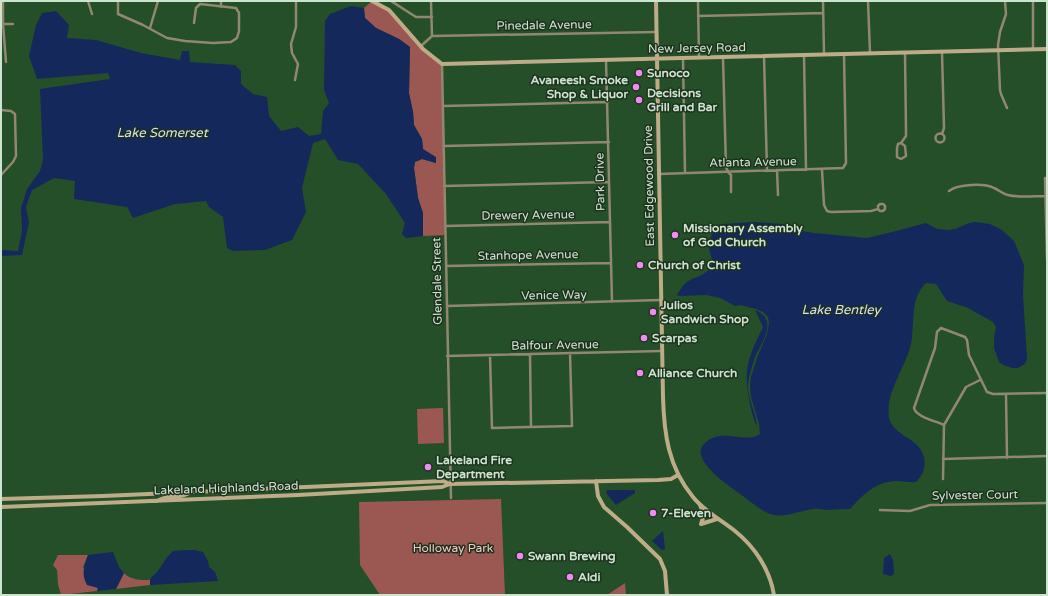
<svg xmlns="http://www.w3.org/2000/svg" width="1048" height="596" font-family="'Varela Round',sans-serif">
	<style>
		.green { fill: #9b5751 }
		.water { fill: #15285b }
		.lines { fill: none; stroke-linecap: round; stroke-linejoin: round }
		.street { stroke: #928770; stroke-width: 2.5 }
		.secondary { stroke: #bdac87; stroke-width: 4 }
		.poi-dot { fill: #f18af5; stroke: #1d301e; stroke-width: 1.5 }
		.labels { text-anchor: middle; stroke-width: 3; stroke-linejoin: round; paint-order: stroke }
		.street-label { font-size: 12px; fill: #cce4cd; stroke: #1d301e }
		.poi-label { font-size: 12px; font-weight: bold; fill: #cce4cd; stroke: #1d301e; text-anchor: start }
		.park-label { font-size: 12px; fill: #f4c8c3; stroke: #1d301e }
		.water-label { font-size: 13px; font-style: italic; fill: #d8e0f1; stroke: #1d301e }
	</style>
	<rect width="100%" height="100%" fill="#254f29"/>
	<path class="green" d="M372 1 383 6 421 46 442 64 445 235 423 236V213L418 198 414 168 415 162 422 159 436 163 423 149 422 139 414 125 413 112 409 93 410 47 399 39 376 28 365 18 364 8Z
		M443 408 444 443 418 444 417 409Z
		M501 499 505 595H380L360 565 359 502Z
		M58 555H88L83 567 98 589 97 591 61 595 58 584 57 570 53 565Z
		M124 573C130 580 141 580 149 580L150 579V585L116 589Z
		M625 583 626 595H607Z"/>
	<path class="water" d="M351 6 364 8 365 18 376 28 399 39 410 47 409 93 413 112 414 125 422 139 423 149 436 157V163L422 159 415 162 414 168 418 198 423 213V236L406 238 402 234 405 223 386 194 358 164 338 160 325 139 313 143 302 188 306 212 292 240 265 250 233 251 227 248 223 217 209 207 206 201 175 204 133 218 127 207 74 199 75 181 54 178 32 190 26 207 29 222 22 255 1 256V250L18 251 22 231 21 208 27 189 40 171 43 159 40 89 110 79 108 73 37 79 29 56 36 25 42 13 56 11 69 25 67 38 96 40 141 53 180 60 182 51H189L190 62 235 65 241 71V84L253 94 267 97 269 116 281 131 298 127 309 136 321 134 323 111 329 103 324 90 325 21 330 14Z
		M754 222 783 224 802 231 814 233 867 238 896 231 926 223 937 229 948 230 955 229 969 223 975 222 990 224 1002 230 1014 241 1024 265 1023 295 1027 359 1025 364 1018 368H1012L1003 365 999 362 994 348V338L996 327 993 322 968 308 947 301 936 284 926 283C911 297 914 320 912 338 909 364 885 390 889 417 892 436 919 437 924 457 926 467 923 475 916 482 909 483 903 481 897 481 876 481 863 495 850 509 843 509 836 509 828 510 823 510 818 508 813 509 800 511 788 517 774 515 763 513 753 503 743 496 733 489 690 461 703 445 720 425 745 445 760 434L759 424 751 397 750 386 751 377 757 358 767 334 769 323 768 317 763 312 756 309 740 305 735 306 720 298 707 295 679 296 677 295C680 290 682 286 687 282 693 277 707 275 711 267 714 260 710 255 709 248 708 239 714 229 722 224Z
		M755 310C779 320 762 342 755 357 752 366 749 375 748 384 747 399 756 412 757 426 751 415 746 388 747 374 747 359 756 341 763 327Z
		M607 490H635V493L616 505 606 493Z
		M663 531 665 549 662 550 652 541Z
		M186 550H195L203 552 208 561 209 567 215 572 218 581 150 585V579L158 571 167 557 173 551Z
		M113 552 119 567 124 573 116 589 97 591 98 588 87 585C81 574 84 566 88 555Z
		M890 554 893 560 894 574 891 576 883 574 884 558Z"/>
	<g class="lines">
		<path class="street" d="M3 1V24L6 62
			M88 1 92 14
			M118 1V14L143 25 167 38 185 41 213 43 231 42 237 38 239 31V13L236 8 200 4 196 8 194 23
			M391 1 416 17H432
			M698 1 699 58
			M823 1 824 54
			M868 1 870 53
			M1005 1 1006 14 1000 32 998 45 1000 90 1001 94 1007 108
			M1033 1V49
			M221 7V1
			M698 16 823 13
			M3 24H13
			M150 28 158 1
			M432 36 656 32
			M421 46 432 36 431 1
			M804 55 806 170
			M764 56 767 171
			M723 58 726 167 728 172 731 175V192
			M683 59 685 173
			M606 60 612 302
			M442 64 451 498
			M295 80 298 64 292 53 291 44 296 27V1
			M443 106 608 102
			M1 110 11 111 15 114 16 156 13 162 1 175
			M935.5 138a4.5 4.5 0 1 1 9 0a4.5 4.5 0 1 1-9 0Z
			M942 134 944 128 942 52
			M901 143 906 136V132L905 53
			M901 143 905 146 906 156 901 159 897 157V148L898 144Z
			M444 146 609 142
			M777 170 778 195
			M822 170 824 205 827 211 831 212 871 211 878 209V206L880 204H883L885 206V209L883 211H880L878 209
			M659 174 843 168 846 163 844 54
			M1047 178H1045L1047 259
			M444 186 609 182
			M949 191C958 184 984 183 994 188 999 190 1003 194 1008 195 1019 198 1034 196 1045 196
			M445 226 610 222
			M446 266 611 263
			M447 306 661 300
			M530 354 531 427
			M490 355 492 428 572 426 570 353
			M447 356 662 351
			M1006 394 1007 458
			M944 425C936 421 916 417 914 408L935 348 937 332 941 328 965 337 967 340 969 355 987 392 993 394 1047 393
			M943 459 1047 456
			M943 479 944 425 966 387 980 380
			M880 510 910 511 930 505 1047 503"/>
		<path class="secondary" d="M372 1 389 10 423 49 442 64 1047 49
			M656 1 663 397C664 433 668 467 693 497 704 511 721 520 735 531 755 547 770 570 774 595
			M596 481 598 496 604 507 627 527 660 559 665 571 667 595
			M1 499 103 496 443 481 450 484 658 480 671 479 678 475
			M157 501C170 494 178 499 189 493
			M700 505 704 515 701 524
			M1 507 298 495 442 487 450 484
			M701 524 717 519"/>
	</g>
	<g class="poi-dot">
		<circle cx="639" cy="73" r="4"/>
		<circle cx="636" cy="87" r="4"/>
		<circle cx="639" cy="100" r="4"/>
		<circle cx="675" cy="235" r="4"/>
		<circle cx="640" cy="265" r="4"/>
		<circle cx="653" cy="312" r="4"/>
		<circle cx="644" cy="338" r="4"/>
		<circle cx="640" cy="373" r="4"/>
		<circle cx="428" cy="467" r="4"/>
		<circle cx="653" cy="513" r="4"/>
		<circle cx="520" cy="556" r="4"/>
		<circle cx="570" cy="577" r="4"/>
	</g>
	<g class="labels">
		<g class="street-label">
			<text transform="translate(544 25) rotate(-1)" y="4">Pinedale Avenue</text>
			<text transform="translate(697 48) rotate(-1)" y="4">New Jersey Road</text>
			<text transform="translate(753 162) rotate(-1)" y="4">Atlanta Avenue</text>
			<text transform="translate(600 182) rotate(-91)" y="4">Park Drive</text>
			<text transform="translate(649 186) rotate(-91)" y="4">East Edgewood Drive</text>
			<text transform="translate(528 215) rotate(-1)" y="4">Drewery Avenue</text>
			<text transform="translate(528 255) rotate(-1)" y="4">Stanhope Avenue</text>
			<text transform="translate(437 281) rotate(-91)" y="4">Glendale Street</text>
			<text transform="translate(554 295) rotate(-1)" y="4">Venice Way</text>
			<text transform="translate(555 345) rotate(-1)" y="4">Balfour Avenue</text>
			<text transform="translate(226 488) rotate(-2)" y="4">Lakeland Highlands Road</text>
			<text transform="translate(975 495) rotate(-1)" y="4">Sylvester Court</text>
		</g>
		<g class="poi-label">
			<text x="647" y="77">Sunoco</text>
			<text x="628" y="84" text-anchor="end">Avaneesh Smoke<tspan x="628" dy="14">Shop &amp; Liquor</tspan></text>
			<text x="647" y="97">Decisions<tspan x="647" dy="14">Grill and Bar</tspan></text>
			<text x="683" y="232">Missionary Assembly<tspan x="683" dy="14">of God Church</tspan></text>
			<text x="648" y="269">Church of Christ</text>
			<text x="661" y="309">Julios<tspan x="661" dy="14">Sandwich Shop</tspan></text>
			<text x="652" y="342">Scarpas</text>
			<text x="648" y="377">Alliance Church</text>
			<text x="436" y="464">Lakeland Fire<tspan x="436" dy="14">Department</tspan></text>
			<text x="661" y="517">7-Eleven</text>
			<text x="528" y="560">Swann Brewing</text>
			<text x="578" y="581">Aldi</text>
		</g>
		<g class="park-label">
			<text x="453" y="552">Holloway Park</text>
		</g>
		<g class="water-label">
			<text x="162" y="137">Lake Somerset</text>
			<text x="841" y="314">Lake Bentley</text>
		</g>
	</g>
	<rect width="1048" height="596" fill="none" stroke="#cce4cd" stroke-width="4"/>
</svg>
